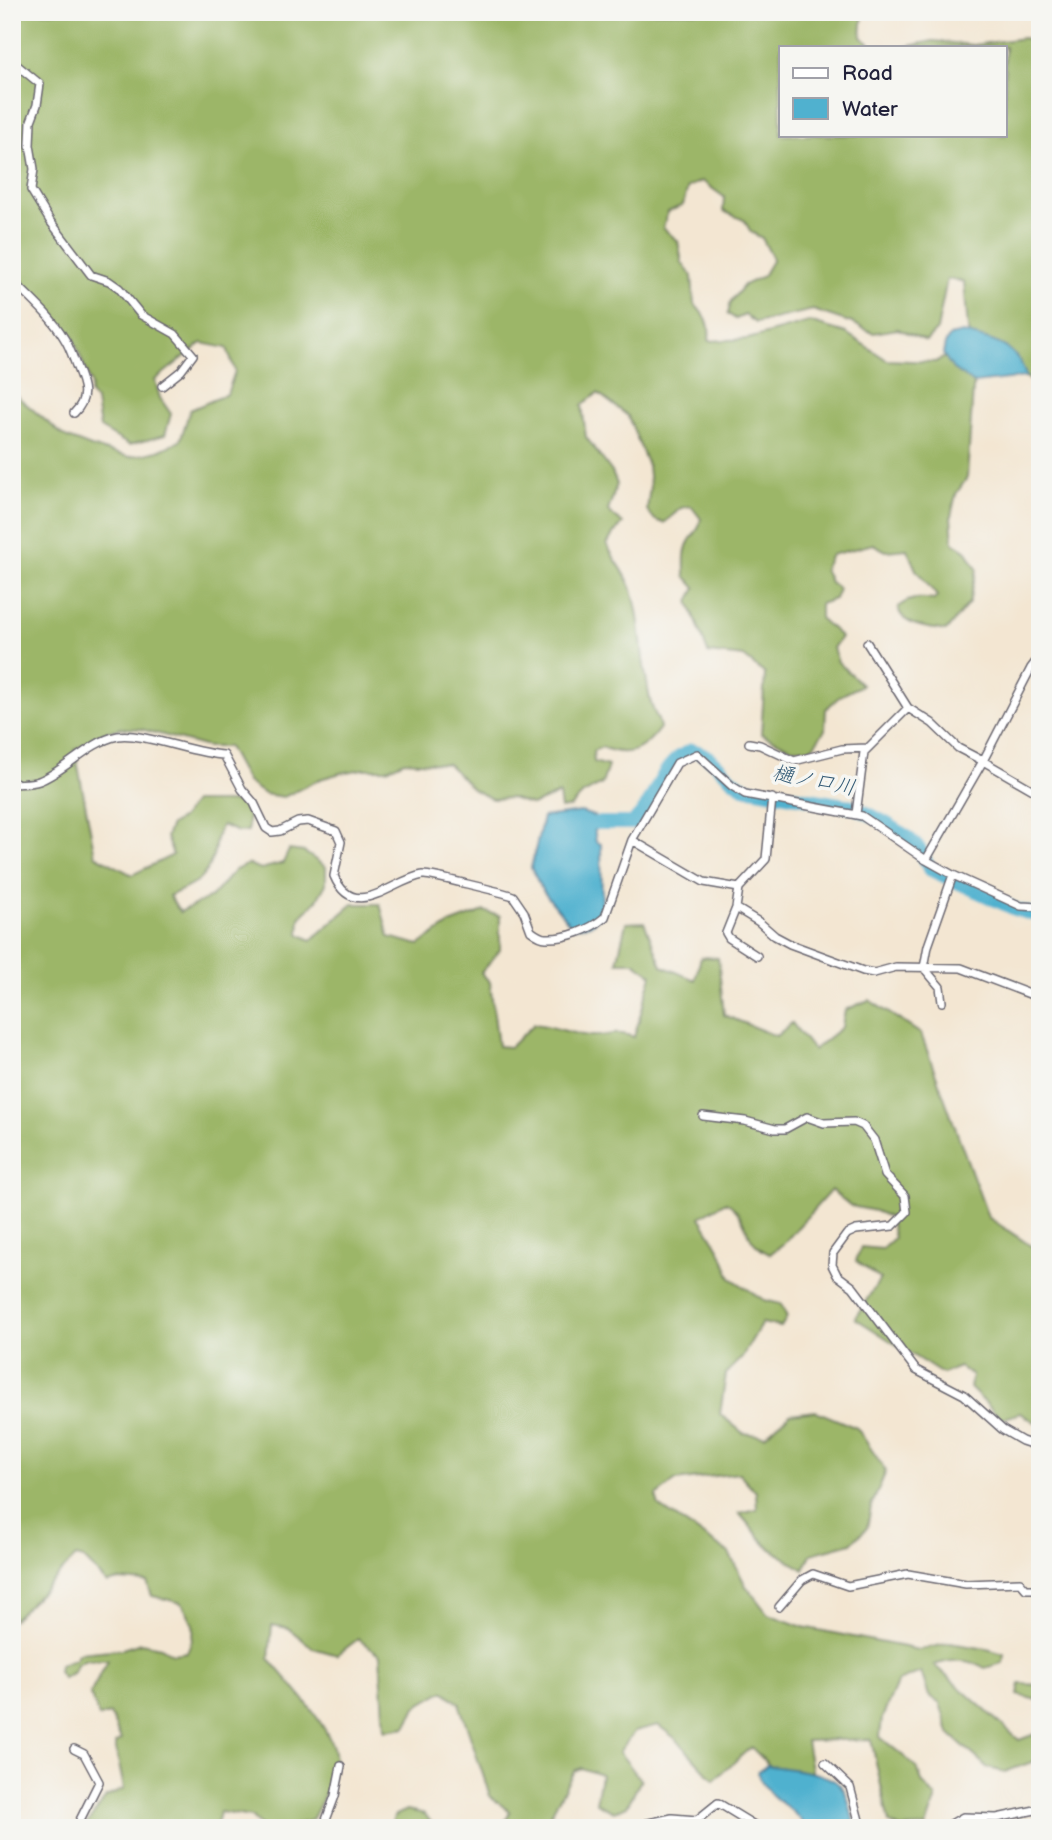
<svg xmlns="http://www.w3.org/2000/svg" width="1052" height="1840" font-family="'Balsamiq Sans','Klee One',sans-serif">
	<style>
		.forest { fill: #9cb667; stroke: #5f6c51; stroke-width: 2 }
		.water { fill: #50b1cf; stroke: #396a85; stroke-width: 2 }
		.lines { fill: none; stroke-linecap: round; stroke-linejoin: round }
		.river { stroke: #50b1cf; stroke-width: 14 }
		.minor-casing { stroke: #6b6770; stroke-width: 10 }
		.minor { stroke: #fff; stroke-width: 7 }
		.labels { text-anchor: middle; stroke-width: 7; stroke-linejoin: round; paint-order: stroke }
		.water-label { font-size: 21px; font-style: italic; fill: #345b76; stroke: #f6f6f2 }
	</style>
	<rect width="100%" height="100%" fill="#f6f6f2"/>
	<filter id="ink" filterUnits="userSpaceOnUse"><feTurbulence type="fractalNoise" baseFrequency=".0143" numOctaves="2"/><feDisplacementMap in="SourceGraphic" scale="14" xChannelSelector="R" yChannelSelector="G"/><feConvolveMatrix kernelMatrix="1 2 1 2 8 2 1 2 1" color-interpolation-filters="sRGB"/></filter>
	<filter id="wash" filterUnits="userSpaceOnUse"><feTurbulence type="fractalNoise" baseFrequency=".00686" numOctaves="4" result="noise"/><feDisplacementMap in="SourceGraphic" scale="28" xChannelSelector="R" yChannelSelector="G"/><feGaussianBlur stdDeviation="1.57" result="paint"/><feColorMatrix in="noise" values="0 0 0 0 0 0 0 0 0 0 0 0 0 0 0 0 0 1.4 0 .05"/><feComposite in="paint" operator="in"/></filter>
	<g filter="url(#wash)">
		<rect width="100%" height="100%" fill="#f3e6d2"/>
		<path class="forest" d="M15 12H863L861 37 874 47H781V135H1005V47H904L933 41 973 45 1023 38 1036 41 1040 48V398L1037 397 1030 380 969 341 964 282 947 279 937 330 926 341 898 329 873 333 852 323 813 310 756 323 745 315 736 319 728 314 731 301 744 285 763 276 773 259 762 238 751 232 744 220 723 211 724 197 702 181 688 187 683 205 668 212 663 228 678 241 682 263 692 276 694 304C707 317 711 323 709 341L748 339 809 322 846 333 887 360 935 362 950 355 974 375 967 478 956 494 951 516 953 543 966 550 977 569 969 603 946 631C929 627 902 628 898 607 910 597 920 598 934 600L937 596 916 570 907 549 886 551 873 544 831 555 824 569 830 582 839 589 835 599 820 604V618L841 637 833 648 838 662 862 685 840 696 826 709 825 730 812 748H792L761 734 765 674 744 657 708 653 689 601 696 588 685 576C685 563 683 551 690 540 696 532 699 529 701 519L691 506 681 508 664 523 655 520 647 510 650 486 648 466 628 416 598 393 582 405 586 437 612 472 617 484 608 511 623 524 613 534 607 545C614 560 625 571 631 587 641 616 640 647 646 677 648 687 649 700 653 709 656 717 659 719 660 728 644 750 629 759 602 747L593 751 594 762 608 766 602 784 583 794 570 807 561 809 559 794 532 805 511 798 492 799 474 790 448 764 404 761 387 769H363L341 773 320 779 284 797 264 794 247 782 228 747H207L141 729 120 728 102 733 75 750 95 855 132 875 173 855 166 837 171 825 182 818 194 802H241L248 816V831L238 832 222 825C213 840 217 842 213 856 205 882 192 885 169 896L180 912 211 897 235 870 248 864 261 869 283 863 289 850 304 852 326 867V884L317 900 300 918 299 934 311 940 353 904H380L389 937 419 945 450 924 484 911 500 916V950L481 973 490 982 498 1046 510 1047 534 1024C553 1026 571 1034 590 1036 609 1037 612 1030 634 1037L652 975 634 962H617L626 923 644 922 662 966 695 980 701 957 718 958 724 1015 776 1036 792 1023 813 1050 842 1027 845 1010 869 1000 921 1034 988 1217 1040 1252V1425L1020 1413 1002 1419 970 1388 972 1376 960 1367 942 1374 855 1318 880 1279 856 1261 861 1247 882 1249 894 1238 889 1217 875 1211 851 1206 831 1190 784 1243 770 1254C741 1242 751 1217 726 1202L700 1217 720 1250 731 1278 764 1300 781 1304 787 1317 781 1327 762 1323 742 1357 726 1374 720 1414 743 1433 765 1436 790 1414 816 1411 857 1428 886 1471 871 1507 867 1528 851 1543 811 1554 804 1570 767 1546 739 1513 757 1509 756 1492 739 1473 675 1481 656 1496 659 1506 729 1553 746 1586 768 1614 803 1627 919 1650 950 1643 987 1649 1004 1654 1003 1663 985 1668C969 1658 952 1659 934 1665L1019 1740 1040 1732V1759L1005 1772 988 1768 949 1733 940 1704 929 1696 921 1672 898 1681 882 1718 880 1737 917 1767 922 1782 936 1798 926 1827 901 1828 889 1823 871 1739 806 1741 812 1775 773 1769 751 1747 714 1780 676 1739 658 1725 635 1731 619 1752 641 1780 627 1806 614 1812 596 1803 601 1775 581 1768 574 1771 543 1828H502L510 1812 490 1796 459 1703 443 1691 416 1707 406 1727 385 1730 380 1655 358 1639 337 1655 313 1648 288 1628 272 1625 269 1658C287 1680 330 1726 334 1752 337 1775 322 1800 312 1820L286 1828H262L251 1817 220 1812 216 1828H84L106 1797 124 1789 115 1744 121 1740 110 1714 99 1717 90 1694 108 1660H84L77 1664 74 1672 63 1678 58 1672 59 1665 74 1659 79 1653 122 1649 141 1643 161 1647 173 1654 187 1652C198 1629 195 1625 182 1603L152 1596 147 1582 119 1580 107 1583 84 1559 76 1557 12 1621V392L65 437 91 447 130 457 158 451 180 441 190 410 227 394 235 371 227 348 202 343 155 380 160 398 171 414 165 435 129 445 100 428 96 401 90 394 91 384 72 335 12 272V25Z
			M1020 1684 1040 1685V1701L1018 1695Z
			M407 1810 425 1814 435 1828H390L394 1816Z"/>
		<path class="water" d="M963 333C991 340 1019 344 1026 377L974 383 953 369 943 354 945 344 950 336Z
			M581 812 600 818 599 826H594L596 842 601 844 602 907 601 916 590 925 573 928 542 890 531 868 543 817Z
			M767 1765C788 1770 832 1770 844 1790 850 1800 852 1816 855 1828H806C792 1803 766 1801 758 1772Z"/>
		<g class="lines">
			<path class="river" d="M597 823H633C659 800 656 765 692 750 716 755 725 779 746 788L850 806C870 813 901 830 916 845 923 852 926 861 929 869L1017 910 1040 916"/>
		</g>
	</g>
	<g filter="url(#ink)">
		<g class="lines">
			<g class="minor-casing">
				<path id="minor" d="M12 61 40 84 37 105 31 121 30 145 34 169 31 190 50 221 91 275 109 281 119 288 141 315 175 334 193 355 181 371 162 386
					M12 280C30 298 51 316 64 338 70 347 73 358 77 368 84 385 89 399 74 413
					M867 643 908 708
					M749 743 760 745 794 761 842 749 867 748
					M12 784C21 783 31 784 39 781 67 770 88 742 118 736 142 732 194 754 224 755L242 789 254 803 266 828 272 832 280 831 298 822 308 821 336 831 341 842 334 876C354 923 392 880 423 875 428 874 506 893 513 896L524 912 531 931C535 934 541 938 546 938 566 939 590 930 605 917L632 840 677 763 697 754 732 786 745 794 862 816 926 860 953 875 1021 906 1040 907
					M772 798 766 859 739 888 736 908 759 922 775 936 790 944 863 971 874 973 896 967 961 968 1040 998
					M856 814 864 752 908 708 932 723 958 748 983 761 1031 668 1040 656
					M632 840 704 882 739 888
					M926 860 983 761 1040 794
					M736 908 726 933 729 938 757 956
					M942 1002 940 987 924 968 928 946 953 875
					M703 1116 745 1121 775 1129H785L807 1117 824 1123 854 1122 863 1126 874 1140 885 1175 905 1196 907 1212 893 1226 856 1230 847 1234 833 1253 832 1265 837 1275 853 1287 916 1370 964 1395 1003 1430 1022 1441 1040 1447
					M779 1607 802 1580 813 1574 848 1586 908 1574 966 1584 1020 1582 1026 1589H1040
					M74 1749 84 1754 99 1782 76 1828
					M825 1763 850 1787 861 1828
					M62 1828 64 1825 69 1828
					M323 1828 335 1796 341 1766
					M626 1828 672 1818 697 1820 718 1803 759 1828
					M944 1828 963 1817 997 1818 1040 1809"/>
			</g>
			<use href="#minor" class="minor"/>
		</g>
	</g>
	<g class="labels">
		<g class="water-label">
			<text transform="translate(814 780) rotate(11)" y="7">樋ノ口川</text>
		</g>
	</g>
	<rect width="1052" height="1840" fill="none" stroke="#f6f6f2" stroke-width="42"/>
	<rect x="779" y="46" width="228" height="91" fill="#f6f6f2" stroke="#a1a1a9" stroke-width="2"/>
	<rect x="793" y="68" width="35" height="10" fill="#ffffff" stroke="#a1a1a9" stroke-width="2"/>
	<text x="842" y="80" font-size="21" fill="#22223b">Road</text>
	<rect x="793" y="98" width="35" height="21" fill="#50b1cf" stroke="#a1a1a9" stroke-width="2"/>
	<text x="842" y="116" font-size="21" fill="#22223b">Water</text>
</svg>
